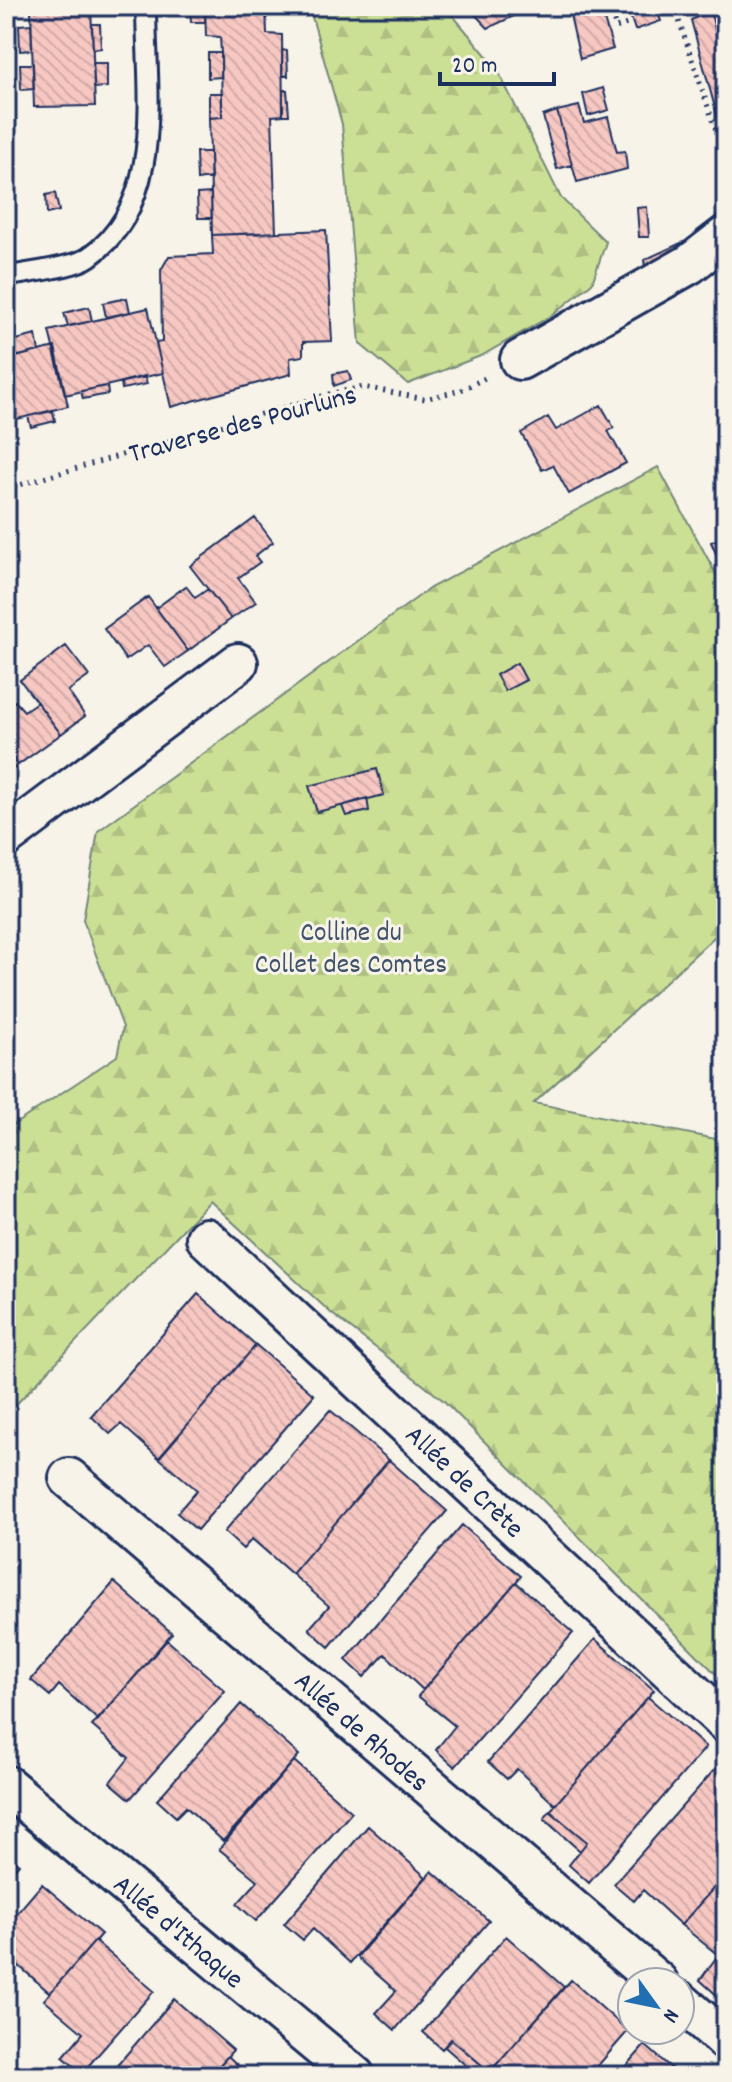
<svg xmlns="http://www.w3.org/2000/svg" width="732" height="2082" font-family="Dekko,sans-serif">
	<style>
		.forest { fill: url(#forest-firs); stroke: #74887a; stroke-width: 2 }
		.building { fill: url(#building-back-hatch); stroke: #1b2f5e; stroke-width: 2 }
		.lines { fill: none; stroke-linecap: round; stroke-linejoin: round }
		.service-casing { stroke: #1b2f5e; stroke-width: 24 }
		.minor-casing { stroke: #1b2f5e; stroke-width: 44 }
		.path { stroke: #1b2f5e; stroke-width: 5; stroke-dasharray: 2 6; stroke-linecap: butt }
		.service { stroke: #f7f3e8; stroke-width: 18 }
		.minor { stroke: #f7f3e8; stroke-width: 38 }
		.labels { text-anchor: middle; stroke-width: 6; stroke-linejoin: round; paint-order: stroke }
		.street-label { font-size: 28px; fill: #1b2f5e; stroke: #f7f3e8 }
		.park-label { font-size: 28px; fill: #3e5269; stroke: #f7f3e8 }
	</style>
	<defs>
		<pattern id="forest-firs" width="22" height="20" patternUnits="userSpaceOnUse" patternTransform="scale(2)"><rect width="22" height="20" fill="#cce095"/><path d="M5 1l3.5 6h-7zM16 11l3.5 6h-7z" fill="#afc083"/></pattern>
		<pattern id="building-back-hatch" width="6" height="6" patternUnits="userSpaceOnUse" patternTransform="scale(2)"><rect width="6" height="6" fill="#f7c7c2"/><path d="M-1 5l2 2M0 0l6 6M5-1l2 2" fill="none" stroke="#d3aba9"/></pattern>
	</defs>
	<rect width="100%" height="100%" fill="#f7f3e8"/>
	<filter id="ink" filterUnits="userSpaceOnUse"><feTurbulence type="fractalNoise" baseFrequency=".0125" numOctaves="2"/><feDisplacementMap in="SourceGraphic" scale="16" xChannelSelector="R" yChannelSelector="G"/><feConvolveMatrix kernelMatrix="1 2 1 2 8 2 1 2 1" color-interpolation-filters="sRGB"/></filter>
	<g filter="url(#ink)">
		<path class="forest" d="M309 6H445L496 67 561 198 606 242 592 283 554 314 483 355 408 384 360 344 342 124Z
			M658 467 726 592V926L534 1103 726 1141V1684L444 1401 331 1313 210 1201 6 1415V1130L117 1056 123 1027 83 920 98 831 430 588Z"/>
		<path class="building" d="M15 6H91L95 106 34 107 31 8Z
			M190 6H205V22H191Z
			M205 6H266L267 34 282 35 283 115 272 116 276 233 212 235 209 118 222 117 221 53 220 37 206 36Z
			M473 6H523L527 10 488 28 470 9Z
			M568 6H600L613 49 580 59Z
			M617 6H655L620 18Z
			M655 6 661 21 635 30 630 15Z
			M710 11 726 67V148L691 20Z
			M31 24 32 50 20 51 19 25Z
			M92 24H100L101 48 93 49Z
			M282 50 287 51 288 76 282 75Z
			M208 53H221V77L208 78Z
			M93 63H107V87L94 88Z
			M20 64H33L34 89 21 90Z
			M603 88 609 110 588 116 583 94Z
			M283 90H287L289 115H283Z
			M209 93H222V117L209 118Z
			M579 106 584 123 608 117 617 152 625 151 627 169 577 182 557 111Z
			M557 111 572 165 557 169 543 116Z
			M196 152H210L211 178 197 180Z
			M55 193 59 211 47 214 46 195Z
			M211 193 212 218H198L197 194Z
			M647 207 649 237H639L637 208Z
			M726 209V226L702 244 697 231Z
			M326 230 332 341 303 342V356L290 358 291 374 171 407 156 343 162 342 161 270 169 256 213 254 212 235Z
			M683 242 689 254 647 280 644 260Z
			M127 298 130 312 106 317 103 303Z
			M89 307 92 321 68 326 64 313Z
			M148 308 163 373 65 395 49 331Z
			M36 335 39 351 16 357 12 341Z
			M55 347 68 406 6 422V359Z
			M348 371 351 380 334 386 333 374Z
			M145 376 147 384 122 389 121 382Z
			M107 386 108 394 83 399 81 391Z
			M601 405 614 428 608 431 626 463 569 494 553 465 542 470 521 433 548 417 556 430Z
			M53 411 55 421 31 427 28 416Z
			M255 518 273 542 255 556 260 562 238 578 256 602 231 619 190 566Z
			M726 536V554L718 558 711 542Z
			M186 586 195 598 208 589 231 619 188 651 156 608Z
			M148 597 188 651 165 667 148 645 126 660 104 629Z
			M66 646 89 676 68 691 85 716 61 734 20 680Z
			M517 663 526 680 505 691 496 675Z
			M15 701 24 711 37 702 61 734 18 765 6 749V707Z
			M6 749 18 765 6 775Z
			M377 769 384 795 317 812 309 786Z
			M367 798 369 811 346 816 342 806Z
			M198 1294 256 1345 159 1458 121 1424 110 1434 91 1416Z
			M256 1345 314 1395 197 1530 177 1513 197 1490 159 1458Z
			M330 1410 389 1460 292 1574 252 1539 243 1549 224 1532Z
			M389 1460 447 1511 329 1647 309 1629 329 1606 292 1574Z
			M462 1525 521 1576 423 1690 385 1654 364 1677 346 1660Z
			M114 1582 172 1633 98 1720 59 1685 50 1696 31 1680Z
			M516 1582 573 1633 455 1767 436 1750 455 1726 418 1696Z
			M595 1639 654 1690 555 1805 517 1769 507 1779 488 1762Z
			M167 1640 225 1691 130 1799 110 1782 129 1758 92 1726Z
			M648 1697 706 1747 589 1883 569 1865 587 1842 550 1811Z
			M241 1704 299 1755 223 1841 186 1807 176 1817 157 1800Z
			M294 1761 352 1812 256 1921 237 1904 258 1881 219 1849Z
			M722 1761 726 1765V1874L681 1925 643 1890 634 1901 614 1884Z
			M550 1811 587 1842 580 1851 544 1819Z
			M368 1826 426 1877 350 1963 313 1929 303 1940 284 1924Z
			M6 1852 19 1864 6 1879Z
			M432 1871 489 1921 395 2030 376 2013 396 1991 357 1957Z
			M726 1874V1991L720 1998 700 1980 718 1955 681 1925Z
			M42 1884 101 1934 50 1993 11 1959 6 1965V1926Z
			M506 1936 564 1987 490 2072 451 2039 442 2049 423 2032Z
			M95 1941 154 1991 82 2073 63 2057 83 2033 44 2000Z
			M571 1980 628 2031 589 2076H507L495 2066Z
			M174 1999 233 2050 210 2076H122L114 2069Z
			M451 2039 490 2072 487 2076H478L445 2047Z
			M645 2045 680 2076H618Z
			M228 2056 249 2076H210Z"/>
		<g class="lines">
			<g class="service-casing">
				<path id="service" d="M6 277C26 272 74 268 89 257 167 202 146 88 146 6"/>
			</g>
			<g class="minor-casing">
				<path id="minor" d="M520 360 690 264 726 236
					M6 837 238 663
					M206 1238 726 1723
					M69 1478 658 1982
					M6 1785 355 2076
					M680 2001 726 2041"/>
			</g>
			<path class="path" d="M609 6 616 28 632 22
				M674 6 726 160
				M658 13 674 6
				M6 489 332 393 364 387 425 399 461 390 487 377"/>
			<use href="#service" class="service"/>
			<use href="#minor" class="minor"/>
		</g>
	</g>
	<g class="labels">
		<g class="street-label">
			<text transform="translate(242 422) rotate(-15)" y="10">Traverse des Pourluns</text>
			<text transform="translate(466 1480) rotate(43)" y="10">Allée de Crète</text>
			<text transform="translate(363 1730) rotate(41)" y="10">Allée de Rhodes</text>
			<text transform="translate(180 1930) rotate(40)" y="10">Allée d'Ithaque</text>
		</g>
		<g class="park-label">
			<text x="351" y="940">Colline du<tspan x="351" dy="32">Collet des Comtes</tspan></text>
		</g>
	</g>
	<rect width="732" height="2082" fill="none" stroke="#f7f3e8" stroke-width="32"/>
	<rect x="16" y="16" width="700" height="2050" fill="none" stroke="#1b2f5e" stroke-width="3" filter="url(#ink)"/>
	<g transform="translate(656 2006) rotate(123)"><circle r="38" fill="#f7f3e8" stroke="#9fa5b1" stroke-width="2"/>
	<path d="M0-6L14 30L0 20L-14 30Z" fill="#1f6fb2"/>
	<text y="-12" font-size="22" font-weight="bold" text-anchor="middle" fill="#1b2f5e">N</text>
	</g>
	<path d="M440 72v12h114v-12" fill="none" stroke="#1b2f5e" stroke-width="4"/>
	<text x="452" y="72" font-size="24" fill="#1b2f5e" stroke="#f7f3e8" stroke-width="6" paint-order="stroke">20 m</text>
</svg>
